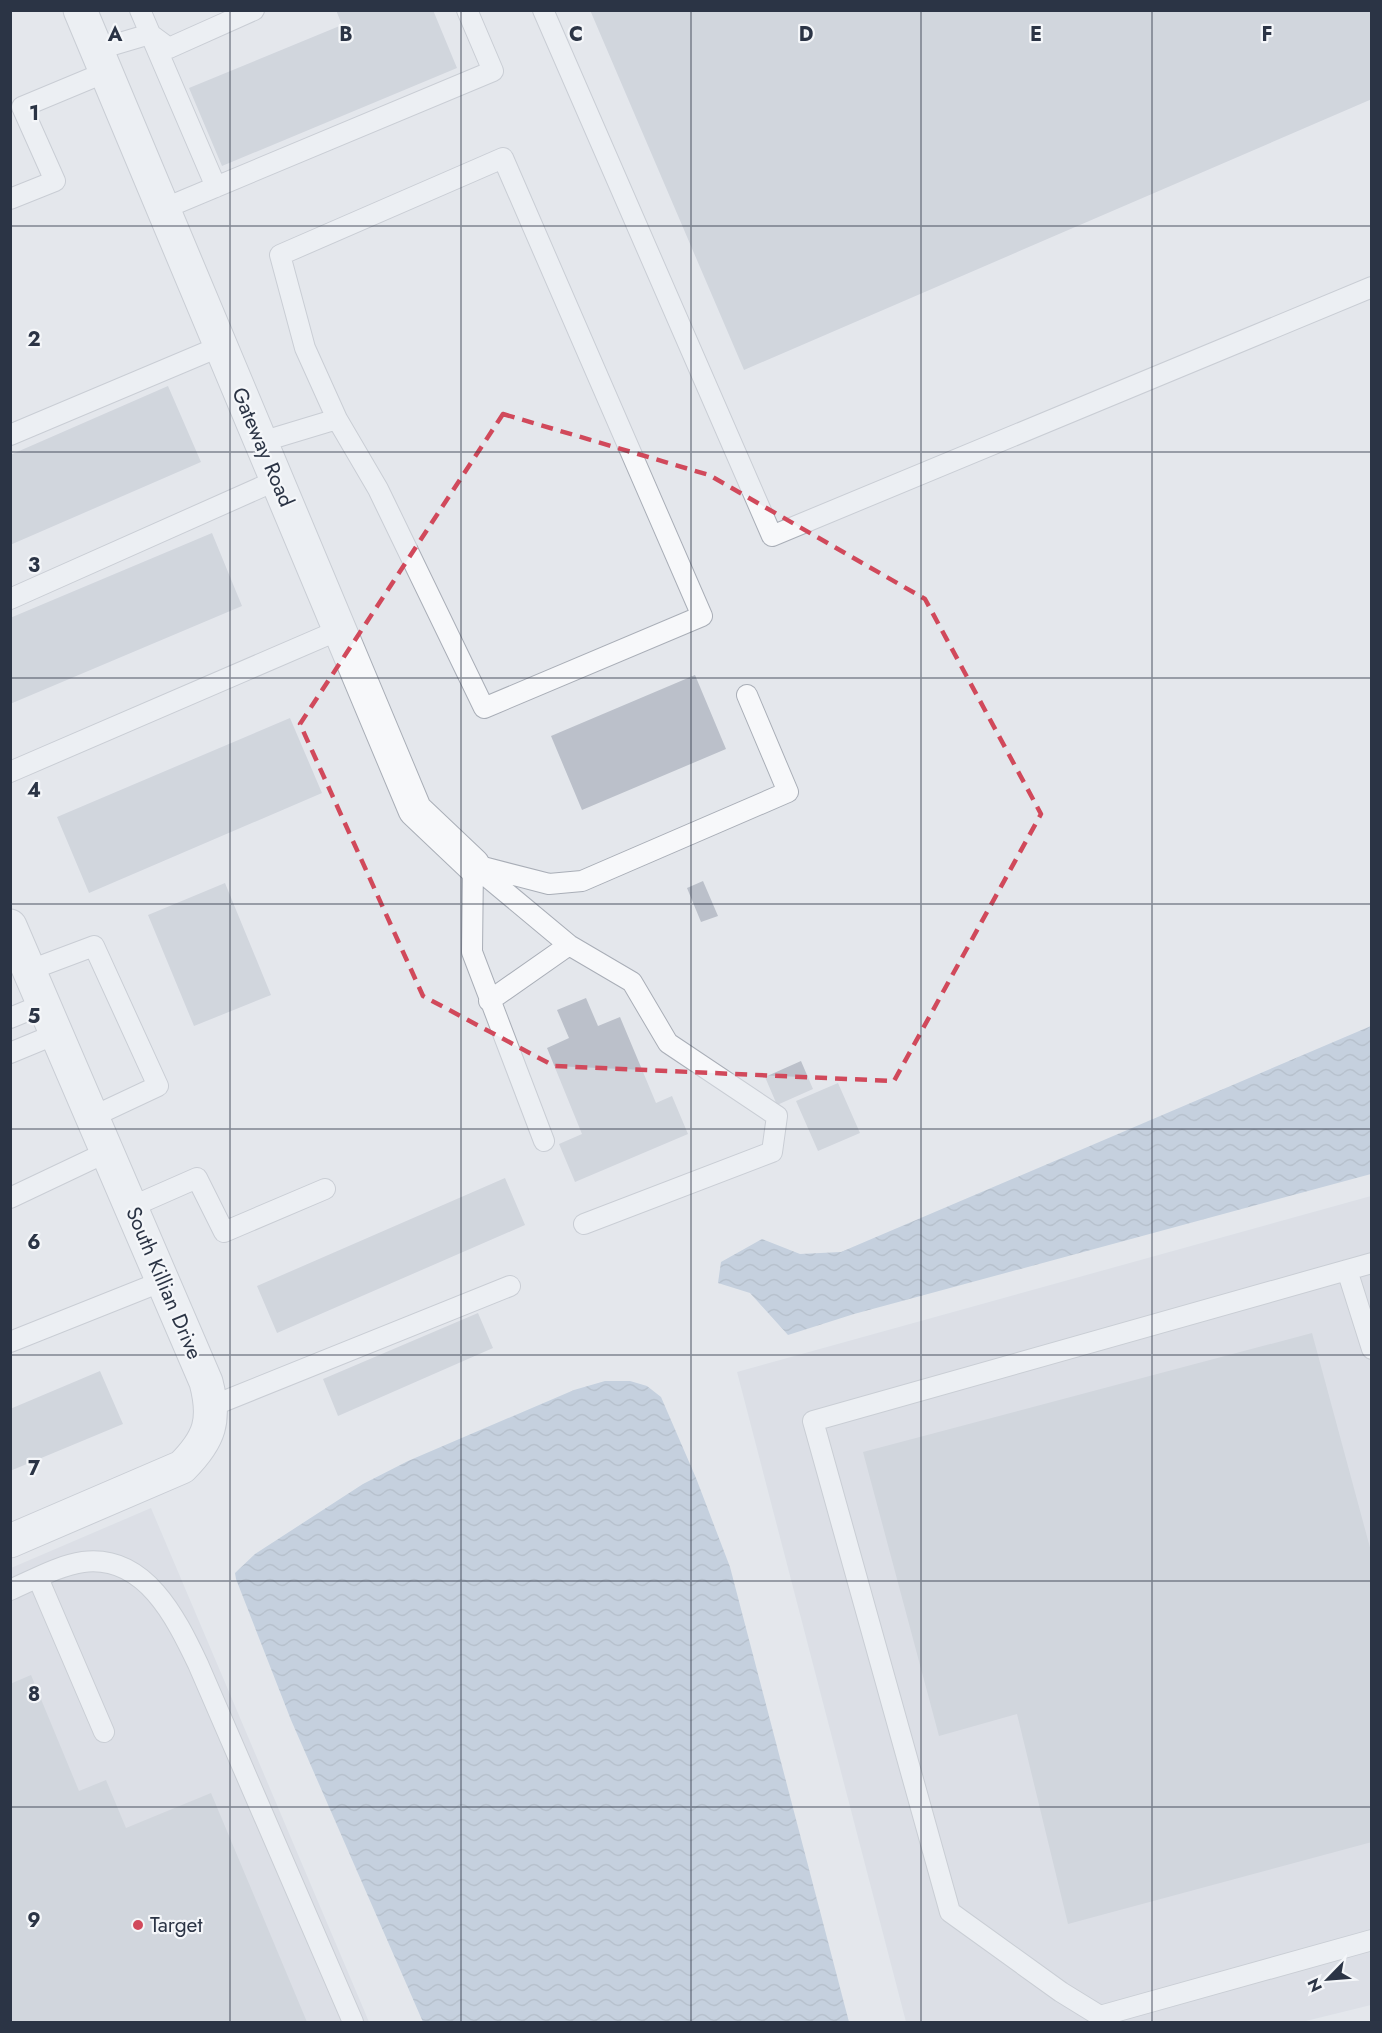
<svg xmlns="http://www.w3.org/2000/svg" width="1382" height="2033" font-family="Jost,sans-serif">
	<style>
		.built { fill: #d2d6de }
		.water { fill: url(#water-waves) }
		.building { fill: #bbc0ca }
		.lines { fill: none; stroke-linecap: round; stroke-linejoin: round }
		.service-casing { stroke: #a9aeb7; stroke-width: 22 }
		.minor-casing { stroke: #a9aeb7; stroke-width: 35 }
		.service { stroke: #f7f8fa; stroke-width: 20 }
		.minor { stroke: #f7f8fa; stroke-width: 33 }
		.marked { fill: none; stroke: #d1495b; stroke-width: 4.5; stroke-dasharray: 12 8; stroke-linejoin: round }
		.grid { fill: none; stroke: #2b3445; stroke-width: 1.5; stroke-opacity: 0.55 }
		.poi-dot { fill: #d1495b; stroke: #f4f6f9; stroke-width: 2 }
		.labels { text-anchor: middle; stroke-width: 4.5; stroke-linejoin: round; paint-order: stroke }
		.street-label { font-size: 21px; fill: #2b3445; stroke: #f4f6f9 }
		.poi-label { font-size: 21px; fill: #2b3445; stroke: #f4f6f9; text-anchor: start }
		.grid-label { font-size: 20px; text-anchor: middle; font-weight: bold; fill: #2b3445; stroke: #f4f6f9; stroke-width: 4.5; stroke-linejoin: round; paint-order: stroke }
	</style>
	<defs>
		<pattern id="water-waves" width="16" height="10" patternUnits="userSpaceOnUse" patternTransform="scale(1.5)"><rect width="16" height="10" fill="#9fb4cc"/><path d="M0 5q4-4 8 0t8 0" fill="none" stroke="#8293a7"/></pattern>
	</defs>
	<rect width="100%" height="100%" fill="#e4e7ec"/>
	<path class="built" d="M1371 1196V2005L1302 2022H906L737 1372Z
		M151 1508 364 2010 369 2022H11V1568Z"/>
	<path class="water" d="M1371 1026V1174L854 1314 788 1335 750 1293 718 1283 721 1262 762 1239 800 1254 841 1252Z
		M605 1381H630L647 1386 661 1397 696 1478 730 1567 849 2022H423L291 1720 236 1579 235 1573 255 1554 363 1484 408 1461 574 1390Z"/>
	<path class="building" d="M336 10H433L457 68 222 166 189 88 342 25Z
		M590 10H1372V99L744 370Z
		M168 386 201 462 10 545V455Z
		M212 533 242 606 10 704V618Z
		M695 675 726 749 582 810 551 736Z
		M290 718 322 793 89 893 57 817Z
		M703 881 718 916 701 922 687 888Z
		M225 883 271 995 194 1026 148 915Z
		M586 998 598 1026 620 1017 656 1103 672 1096 688 1134 575 1182 559 1144 582 1134 547 1048 569 1038 557 1010Z
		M801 1061 813 1089 777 1105 765 1077Z
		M838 1083 860 1133 818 1151 796 1101Z
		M505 1178 525 1225 277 1333 257 1286Z
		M478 1313 493 1348 338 1416 323 1379Z
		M1312 1333 1372 1555V1842L1068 1924 1017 1714 939 1736 863 1452Z
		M100 1371 123 1424 10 1471V1409Z
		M31 1675 79 1791 106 1780 126 1828 211 1793 307 2022H10V1684Z"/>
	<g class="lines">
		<g class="service-casing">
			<path id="service" d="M140 10 216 187
				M543 10 772 536 1372 287
				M96 50 150 34 169 48 254 10
				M10 199 55 181 22 107 106 72
				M163 209 493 71 467 10
				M10 435 221 346
				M261 442 337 419 378 489 484 708 702 616 503 158 280 255 305 348 337 419
				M10 599 277 480
				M10 772 339 630
				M473 865 569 945 632 982 668 1043 777 1116 772 1152 584 1224
				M473 865 472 952 544 1141
				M479 866 549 884 582 881 788 792 747 695
				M30 970 94 946 158 1086 92 1117
				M489 1001 569 945
				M10 1018 44 1004
				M10 1053 56 1034
				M10 1198 107 1152
				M131 1207 197 1178 224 1232 325 1189
				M1347 1270 1372 1349
				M10 1342 163 1281
				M212 1406 510 1286
				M38 1578 104 1732
				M10 1590C33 1580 60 1565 83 1562 145 1554 176 1618 198 1664L353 2022
				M1100 2016 1372 1940
				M1101 2022 1100 2016 1061 1992 950 1912 813 1421 1372 1263"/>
		</g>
		<g class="minor-casing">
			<path id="minor" d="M80 10 415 810 473 865
				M10 926 206 1382C216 1420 210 1439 182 1467L10 1541"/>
		</g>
		<use href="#service" class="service"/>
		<use href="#minor" class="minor"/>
	</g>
	<path d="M0 0H1382V2033H0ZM503 414 709 475 925 599 1041 814 894 1081 554 1066 423 996 300 724Z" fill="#e4e7ec" fill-opacity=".55" fill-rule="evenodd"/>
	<path class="marked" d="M503 414 709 475 925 599 1041 814 894 1081 554 1066 423 996 300 724Z"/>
	<path class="grid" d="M230 10V2022M461 10V2022M691 10V2022M921 10V2022M1152 10V2022M10 226H1372M10 452H1372M10 678H1372M10 904H1372M10 1129H1372M10 1355H1372M10 1581H1372M10 1807H1372"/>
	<circle class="poi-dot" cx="138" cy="1925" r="6"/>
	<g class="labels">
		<g class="street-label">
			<text transform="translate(263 447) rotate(67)" y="7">Gateway Road</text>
			<text transform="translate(164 1283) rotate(67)" y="7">South Killian Drive</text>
		</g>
		<g class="poi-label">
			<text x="150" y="1932">Target</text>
		</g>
	</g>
	<g class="grid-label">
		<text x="115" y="41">A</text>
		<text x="346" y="41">B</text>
		<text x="576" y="41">C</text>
		<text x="806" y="41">D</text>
		<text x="1036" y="41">E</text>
		<text x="1267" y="41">F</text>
		<text x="34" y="120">1</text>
		<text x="34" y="346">2</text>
		<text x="34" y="572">3</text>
		<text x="34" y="797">4</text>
		<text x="34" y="1023">5</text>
		<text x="34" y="1249">6</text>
		<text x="34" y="1475">7</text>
		<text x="34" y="1701">8</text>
		<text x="34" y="1927">9</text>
	</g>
	<rect width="1382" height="2033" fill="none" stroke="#2b3445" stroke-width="24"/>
	<g transform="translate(1328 1979) rotate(245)" stroke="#f4f6f9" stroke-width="4.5" paint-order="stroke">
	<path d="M0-4.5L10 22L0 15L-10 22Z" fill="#2b3445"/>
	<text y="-9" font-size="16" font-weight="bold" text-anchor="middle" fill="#2b3445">N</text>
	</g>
</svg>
